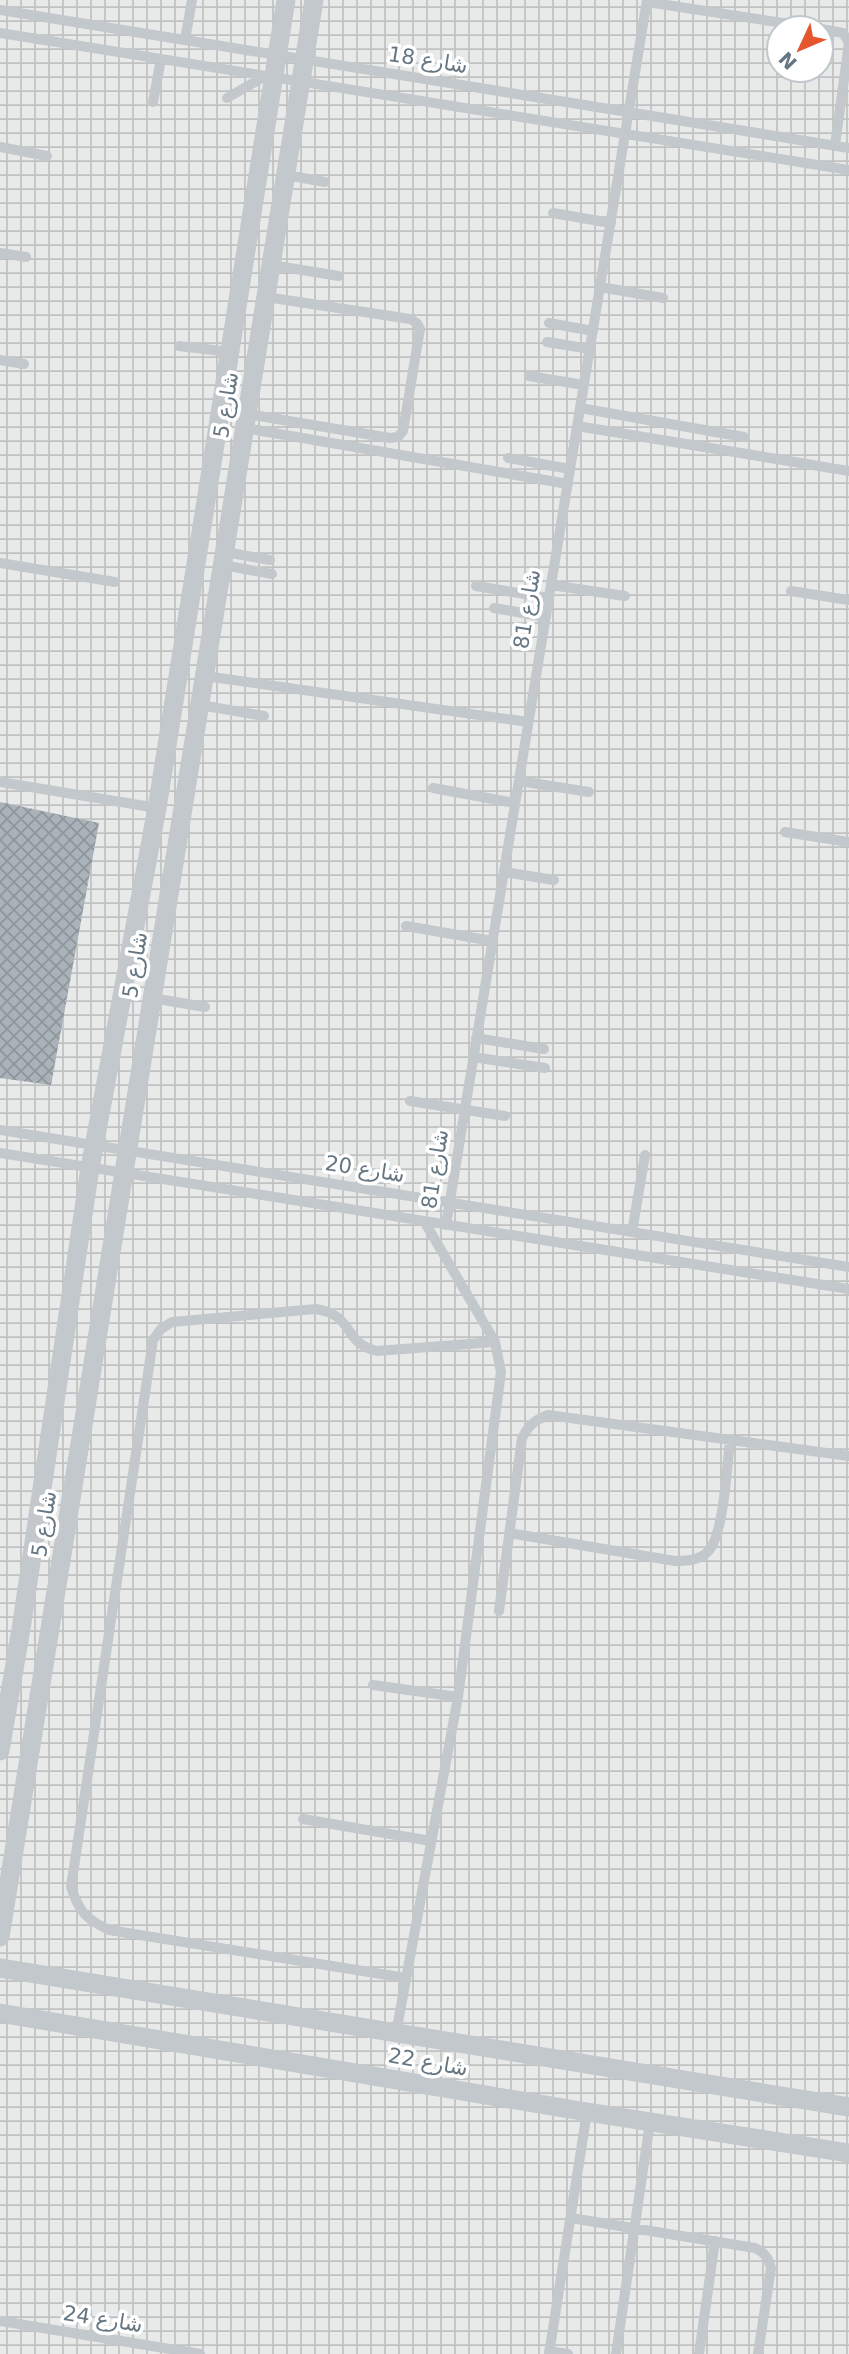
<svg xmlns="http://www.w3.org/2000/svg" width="849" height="2354" font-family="'DejaVu Sans','Noto Naskh Arabic',sans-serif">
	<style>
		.industrial { fill: url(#industrial-grid); fill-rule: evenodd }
		.building { fill: url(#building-cross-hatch) }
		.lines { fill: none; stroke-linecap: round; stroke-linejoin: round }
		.lane { stroke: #c3c8cc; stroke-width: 10 }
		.street { stroke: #c3c8cc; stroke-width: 19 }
		.labels { text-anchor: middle; stroke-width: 7; stroke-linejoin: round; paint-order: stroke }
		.street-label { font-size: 21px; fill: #657683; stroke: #fff }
	</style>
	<defs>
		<pattern id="industrial-grid" width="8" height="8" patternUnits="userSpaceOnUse" patternTransform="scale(1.75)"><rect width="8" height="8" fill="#e8e9e9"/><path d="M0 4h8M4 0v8" fill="none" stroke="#c0c1c2"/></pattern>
		<pattern id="building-cross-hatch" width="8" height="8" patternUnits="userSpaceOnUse" patternTransform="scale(1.75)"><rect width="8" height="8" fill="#aab3b9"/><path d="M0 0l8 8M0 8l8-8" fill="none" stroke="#8e969c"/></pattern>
	</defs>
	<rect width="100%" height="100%" fill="#fafaf8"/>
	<path class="industrial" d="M0 0H849V2354H0ZM779 28H821V70H779Z"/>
	<path class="building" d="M0 802 99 823 51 1085 0 1078Z"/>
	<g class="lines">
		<path class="lane" d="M647 2 816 28
			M0 10 849 148
			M821 29 843 33 849 43 835 145
			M0 33 849 170
			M185 40 192 0
			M227 98 265 76
			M153 102 161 59
			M0 147 47 156
			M286 175 325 182
			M553 213 611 223
			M0 253 26 257
			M271 265 339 276
			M600 287 663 298
			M549 323 593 331
			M547 342 590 349
			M179 346 230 352
			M0 360 24 364
			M529 376 584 385
			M580 408 744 437
			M247 414 390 438 398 437 403 431 420 329 417 323 410 319 266 297
			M577 426 849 471
			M245 428 568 484
			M508 458 570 469
			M225 552 270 560
			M0 563 115 582
			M223 565 272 574
			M551 585 625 596
			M476 586 549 598
			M791 591 849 600
			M494 608 546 617
			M205 676 528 722
			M200 705 264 716
			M519 781 589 792
			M0 782 157 808
			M433 788 515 803
			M785 832 849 842
			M504 872 554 880
			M406 926 492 941
			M152 998 205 1007
			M476 1038 544 1049
			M473 1057 545 1068
			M410 1101 505 1116
			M0 1130 849 1267
			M0 1153 849 1289
			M446 1225 647 0
			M632 1232 645 1155
			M509 1533 675 1561C688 1561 702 1560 710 1549 724 1530 727 1465 730 1440
			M499 1611 522 1438C529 1425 535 1420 548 1415L849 1456
			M373 1685 458 1697
			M303 1819 431 1841
			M406 1978 109 1930C86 1919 79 1912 71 1887L153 1340 161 1329 172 1322 316 1309C355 1315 342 1343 377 1351L495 1342
			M396 2033 458 1697 501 1372 495 1342 424 1221
			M571 2218 755 2248C764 2252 769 2258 771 2268L758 2354
			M0 2321 200 2354
			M549 2351 568 2354
			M549 2354 587 2112
			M616 2354 650 2122
			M699 2354 715 2241"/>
		<path class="street" d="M0 1751 21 1629 90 1168 157 808 286 0
			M0 1937 314 0
			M0 1968 849 2107
			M0 2013 587 2112 849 2153"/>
	</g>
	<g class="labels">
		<g class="street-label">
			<text transform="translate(428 60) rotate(9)" y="7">شارع 18</text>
			<text transform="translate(226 405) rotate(-81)" y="7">شارع 5</text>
			<text transform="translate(527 609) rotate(-81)" y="7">شارع 81</text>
			<text transform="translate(135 965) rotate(-81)" y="7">شارع 5</text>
			<text transform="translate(365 1169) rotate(9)" y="7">شارع 20</text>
			<text transform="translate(435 1169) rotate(-81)" y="7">شارع 81</text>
			<text transform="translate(44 1524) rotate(-81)" y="7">شارع 5</text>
			<text transform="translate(428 2062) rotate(10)" y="7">شارع 22</text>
			<text transform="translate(103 2319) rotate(9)" y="7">شارع 24</text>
		</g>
	</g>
	<g transform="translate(800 49) rotate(226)"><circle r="33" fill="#ffffff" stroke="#c1c8cd" stroke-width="2"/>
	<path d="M0-5L12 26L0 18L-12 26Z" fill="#e4572e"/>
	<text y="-10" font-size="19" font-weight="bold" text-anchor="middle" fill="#657683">N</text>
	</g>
</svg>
